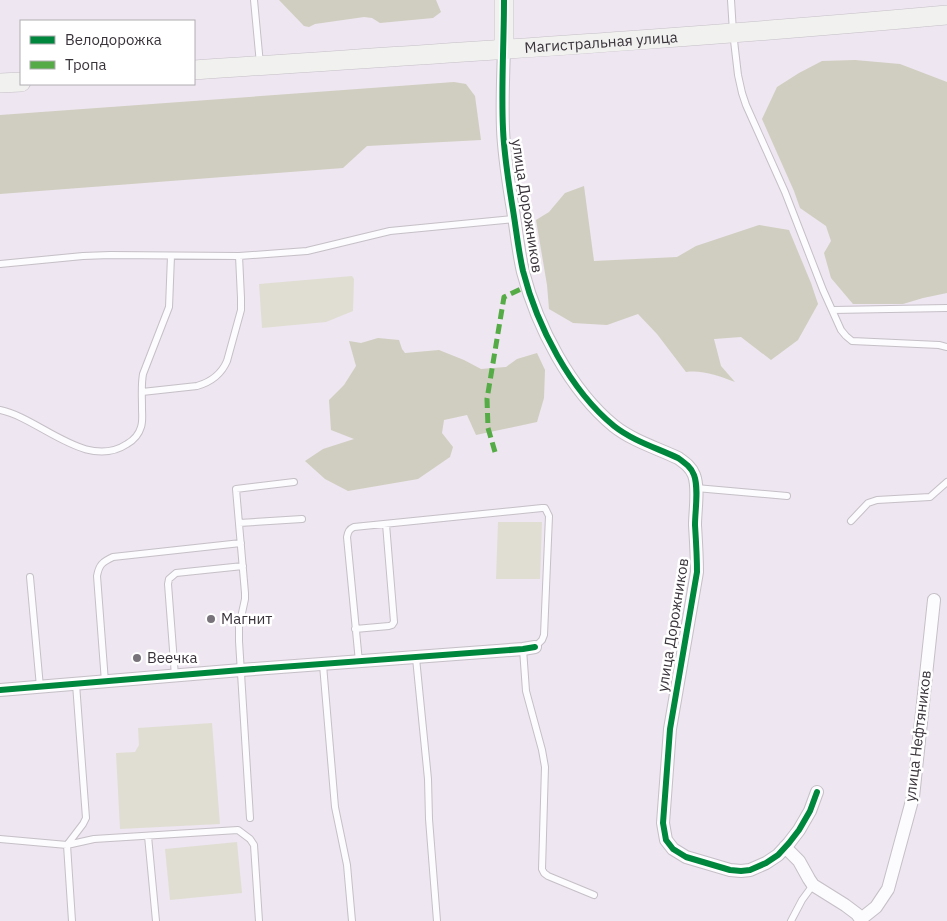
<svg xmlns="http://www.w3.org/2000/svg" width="947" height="921" font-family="'IBM Plex Sans',sans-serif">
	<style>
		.green { fill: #e0ded3 }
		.forest { fill: #d0cec0 }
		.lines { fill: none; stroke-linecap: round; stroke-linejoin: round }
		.lane-casing { stroke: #c5bfc7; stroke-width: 8 }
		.street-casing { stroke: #c5bfc7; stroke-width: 14 }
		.secondary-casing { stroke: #c5bfc7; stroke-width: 20 }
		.lane { stroke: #fcfbfd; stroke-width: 6 }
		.street { stroke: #fcfbfd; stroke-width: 12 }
		.secondary { stroke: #f1f1ef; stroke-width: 19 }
		.quiet { stroke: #55ac46; stroke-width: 5; stroke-dasharray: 10 5; stroke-linecap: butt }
		.cycleway-casing { stroke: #fff; stroke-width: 9 }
		.cycleway { stroke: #00873e; stroke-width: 6 }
		.poi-dot { fill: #78727a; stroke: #fff; stroke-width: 2 }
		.labels { text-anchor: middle; stroke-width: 5; stroke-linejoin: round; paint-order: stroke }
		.street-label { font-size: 15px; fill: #39333a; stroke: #fff }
		.poi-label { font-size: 15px; fill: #39333a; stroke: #fff; text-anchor: start }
	</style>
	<rect width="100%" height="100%" fill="#eee6f0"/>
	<path class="green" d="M352 276 354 279 353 311 326 322 262 328 259 284Z
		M498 522H542L540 579H496Z
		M212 723 220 824 120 829 116 753 135 752 139 745 138 728Z
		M237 842 242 893 170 900 165 849Z"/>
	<path class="forest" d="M279 0H436L441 12 433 18 380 23 372 18 364 17 315 24 309 27 304 26Z
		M855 60 900 64 947 82V293L923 298 903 304H853L831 278 824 253 831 241 826 226 800 208 794 191 762 119 777 87 799 73 822 61Z
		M454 82 466 84 475 96 481 140 367 146 343 168 0 194V115Z
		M584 186 594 261 677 257 696 246 759 225 789 230 811 283 818 304 798 340 771 360 741 337 714 339 721 366 735 382C718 376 704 370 686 372L657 334 638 314 607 325 573 323 549 309 547 285 536 220 549 212 565 193Z
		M378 338 399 340 402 349 405 353 439 350 464 360 481 369 506 367 517 359 537 353 545 370 544 398 537 422 476 435 467 415 444 420 442 433 453 447 450 457 418 479 348 491 325 479 305 461 323 449 354 439 331 430 329 400 344 385 356 366 349 341 361 343Z"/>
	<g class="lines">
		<g class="lane-casing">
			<path id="lane" d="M254 0 260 64
				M731 0 733 32 738 75 742 93 746 105 785 192 823 290 841 330 846 336 852 341 939 345 947 347
				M0 264 83 256 110 255 239 256 307 251 390 231 514 219
				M833 310 947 308
				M142 392 197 386C211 382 221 375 227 361L241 310V298L239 256
				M0 410C40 418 86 471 127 444 134 440 139 434 141 427 143 421 142 414 142 408 142 396 141 385 143 374L169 307 171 256
				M696 488 787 496
				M851 521 868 503 877 500 930 497 947 482
				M239 523 302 519
				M30 577 40 687
				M355 629 389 626 392 625 394 622 386 524
				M523 649 526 691 542 750 545 767 542 869 544 873 548 876 594 895
				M416 658 428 779 429 819 437 921
				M359 662 347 537C348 532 349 529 354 527L542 508H545L549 516 544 635 542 640 535 647
				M323 665 335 807 347 865 352 921
				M175 676 168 584 169 579 176 573 243 566
				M105 682 97 576C99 565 102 562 113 557L241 543
				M76 684 86 818 83 824 67 845 94 839 238 830 250 839 254 845 259 921
				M250 818 239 641V627L245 599V593L236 489 294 482
				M148 836 156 921
				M0 839 67 845 72 921
				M791 921 802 900 813 885"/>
		</g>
		<g class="street-casing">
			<path id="street" d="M504 50C503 76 502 103 503 129 504 155 508 179 512 204 516 227 518 250 523 272 537 326 570 390 614 426 633 441 657 448 678 458 685 463 691 467 694 475 699 488 695 511 695 525 696 541 697 556 697 572L670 729 663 823 666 840 673 849 686 857 730 870 741 871 750 870 766 863 778 855 789 843 799 830 810 811 817 792
				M0 690 241 670 523 649 535 647
				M785 847 799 861 809 879 813 885 845 905 857 914 862 921
				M861 919 876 907 888 889 913 797 934 600"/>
		</g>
		<g class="secondary-casing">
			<g id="secondary">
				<path d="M504 50V0"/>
				<path id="s1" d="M194 70C445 53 696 38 947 15"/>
				<path d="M0 83 21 82"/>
			</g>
		</g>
		<use href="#lane" class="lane"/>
		<use href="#street" class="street"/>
		<use href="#secondary" class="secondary"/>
		<path class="quiet" d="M495 452 488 428 487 399 504 297 527 286"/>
		<g class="cycleway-casing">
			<path id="cycleway" d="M504 0C504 43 501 86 503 129 504 154 508 179 512 204 516 227 518 249 523 271 537 326 570 390 614 426 633 441 657 448 678 458 685 463 691 467 694 475 699 488 695 511 695 525 696 541 697 556 697 572L670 729 663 823 666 840 673 849 686 857 730 870 741 871 750 870 766 863 778 855 789 843 799 830 810 811 817 792
				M0 690 241 670 523 649 535 647"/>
		</g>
		<use href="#cycleway" class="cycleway"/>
	</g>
	<g class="poi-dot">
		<circle cx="211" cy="619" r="5"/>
		<circle cx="137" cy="658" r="5"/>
	</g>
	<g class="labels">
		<g class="street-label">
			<text dy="5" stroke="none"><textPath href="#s1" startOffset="408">Магистральная улица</textPath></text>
			<text transform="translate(527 206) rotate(81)" y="5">улица Дорожников</text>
			<text transform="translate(673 625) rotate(-81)" y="5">улица Дорожников</text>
			<text transform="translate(918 736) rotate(-83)" y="5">улица Нефтяников</text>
		</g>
		<g class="poi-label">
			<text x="221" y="624">Магнит</text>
			<text x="147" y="663">Веечка</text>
		</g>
	</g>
	<rect x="20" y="20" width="175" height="65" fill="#ffffff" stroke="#b0adb0"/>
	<rect x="30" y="36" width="25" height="8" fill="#00873e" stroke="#b0adb0"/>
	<text x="65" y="45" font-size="15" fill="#39333a">Велодорожка</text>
	<rect x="30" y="61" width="25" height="8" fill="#55ac46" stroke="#b0adb0"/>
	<text x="65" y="70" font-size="15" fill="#39333a">Тропа</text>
</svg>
